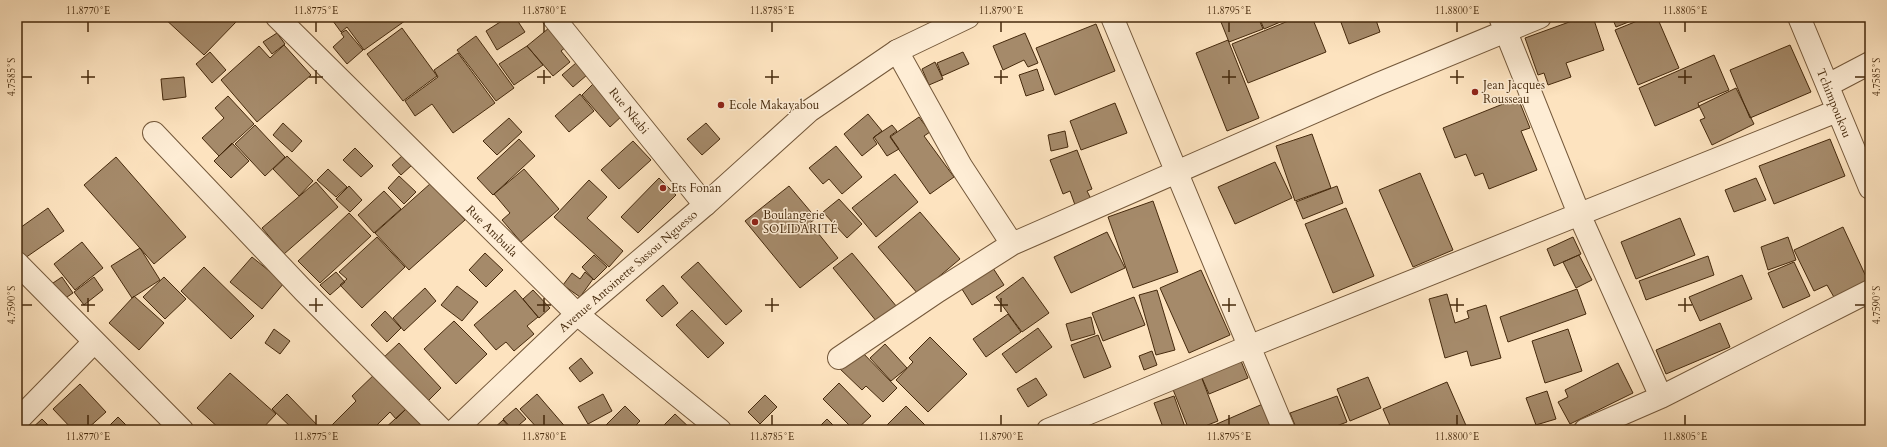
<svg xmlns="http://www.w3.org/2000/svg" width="1887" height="447" font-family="Cardo,serif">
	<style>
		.building { fill: #a58a6a; stroke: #462a0d }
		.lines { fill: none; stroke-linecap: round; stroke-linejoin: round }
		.minor-casing { stroke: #74583a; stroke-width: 24 }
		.tertiary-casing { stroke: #74583a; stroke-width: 24 }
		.minor { stroke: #feedd5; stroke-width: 22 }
		.tertiary { stroke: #feedd5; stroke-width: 22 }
		.ticks { fill: none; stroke: #462a0d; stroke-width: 1.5 }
		.poi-dot { fill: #8f2418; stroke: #feedd5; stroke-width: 1.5 }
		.labels { text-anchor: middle; stroke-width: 3; stroke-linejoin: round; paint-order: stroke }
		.poi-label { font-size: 12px; fill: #462a0d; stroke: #feedd5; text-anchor: start }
		.street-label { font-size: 12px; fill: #462a0d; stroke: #feedd5 }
		.neatline { fill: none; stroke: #462a0d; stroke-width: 1.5 }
		.ticks-label { font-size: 10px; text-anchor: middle; fill: #462a0d }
	</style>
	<rect width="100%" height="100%" fill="#fde3bf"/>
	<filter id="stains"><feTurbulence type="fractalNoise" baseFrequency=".005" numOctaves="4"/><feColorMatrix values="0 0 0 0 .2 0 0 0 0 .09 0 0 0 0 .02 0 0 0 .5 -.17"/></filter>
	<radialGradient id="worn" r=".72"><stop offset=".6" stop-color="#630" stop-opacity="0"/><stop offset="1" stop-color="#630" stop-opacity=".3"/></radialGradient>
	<path class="building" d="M163 17H230L236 22 204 55Z
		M330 17H409V18L364 50 347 27 341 32Z
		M508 17H515L525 32 497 50 486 31Z
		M1219 17H1258L1263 29 1229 42Z
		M1259 17H1292L1264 29Z
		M1298 17H1312L1326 52 1248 83 1232 44Z
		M1339 17H1375L1380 32 1349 44Z
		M1583 17H1593L1604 50 1566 63 1571 77 1548 85 1544 73 1538 75 1525 38Z
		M1612 17H1641L1616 27Z
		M1647 17H1657L1679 68 1638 85 1615 30Z
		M1096 24 1115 71 1055 95 1036 48Z
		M402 28 437 76 403 101 367 54Z
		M549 28 566 47 561 51 570 62 553 76 527 46Z
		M346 30 363 50 347 64 333 47 344 37 341 33Z
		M277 33 285 44 272 54 263 42Z
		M1025 33 1038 63 1028 67 1024 60 1003 70 993 46Z
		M476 36 514 88 496 101 457 50Z
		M1228 40 1259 118 1227 131 1196 53Z
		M284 45 311 75 257 122 221 80 259 46 270 58Z
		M1790 45 1811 92 1750 118 1730 70Z
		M527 46 543 65 514 85 499 64Z
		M210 52 226 70 212 83 196 64Z
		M963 52 969 64 942 76 937 63Z
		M458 53 495 103 453 133 432 104 415 116 405 101 438 77 434 70Z
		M1714 55 1729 90 1698 103 1699 107 1655 126 1639 88Z
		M935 62 943 79 929 85 922 69Z
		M576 63 587 75 573 87 562 75Z
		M1037 69 1044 90 1026 96 1019 75Z
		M184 77 186 97 163 100 161 79Z
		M594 83 623 115 610 127 582 95Z
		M1736 88 1754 124 1712 145 1700 120 1705 118 1699 106Z
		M580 94 594 111 569 132 555 116Z
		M228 96 254 124 219 156 202 138 224 118 215 108Z
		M1518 98 1530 128 1521 131 1537 170 1489 189 1483 173 1475 176 1466 154 1455 158 1443 128Z
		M1115 103 1127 133 1081 150 1070 121Z
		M868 114 882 131 873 138 877 144 862 156 844 134Z
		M919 117 930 132 924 136 954 177 930 194 890 137Z
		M509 118 522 132 497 155 483 141Z
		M283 123 302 141 292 152 273 135Z
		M706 123 720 139 702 155 687 139Z
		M255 125 285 157 265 176 235 144Z
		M892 125 897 131 890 136 899 149 887 156 874 137Z
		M1065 131 1068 147 1051 151 1048 135Z
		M1312 134 1331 188 1295 201 1276 146Z
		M519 139 535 156 493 195 477 178Z
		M1830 139 1845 176 1774 204 1759 166Z
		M633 141 651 160 619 189 601 170Z
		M232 143 249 161 231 178 214 161Z
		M836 146 862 177 842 194 829 179 823 184 809 168Z
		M355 148 373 166 361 177 343 160Z
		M1077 150 1092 189 1087 191 1091 199 1075 205 1070 191 1063 194 1050 160Z
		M403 155 412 165 401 175 392 165Z
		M287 156 313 181 299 196 273 169Z
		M116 157 186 237 154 264 84 185Z
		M1275 162 1292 198 1235 224 1218 187Z
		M328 169 347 187 336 197 317 180Z
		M524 169 559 209 521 242 502 220 510 213 494 194Z
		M1420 173 1453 250 1413 267 1379 190Z
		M895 174 918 202 876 237 852 208Z
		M399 176 416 192 404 204 388 188Z
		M659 178 676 195 638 233 621 217Z
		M1756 178 1766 200 1734 212 1725 190Z
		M589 180 607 197 587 218 623 251 609 267 554 217Z
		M316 182 338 207 284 254 262 228Z
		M431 183 465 220 409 270 375 233Z
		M349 186 362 200 350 212 336 199Z
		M789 186 816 218 810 223 838 258 800 288 745 221Z
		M1337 186 1343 203 1303 219 1296 202Z
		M384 191 401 209 374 233 358 215Z
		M839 199 862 224 847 238 823 212Z
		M1153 201 1178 272 1133 288 1108 217Z
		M48 208 64 231 25 258 17 247V230Z
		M1346 208 1374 276 1333 293 1305 224Z
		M920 212 960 259 918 294 878 247Z
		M349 213 371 236 320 283 298 261Z
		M1680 218 1695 255 1636 279 1621 242Z
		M1843 227 1869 283 1835 299 1827 285 1814 291 1794 250Z
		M1107 232 1125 268 1071 293 1054 257Z
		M377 237 405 267 362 308 340 285 347 279 339 272Z
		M1573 237 1581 254 1554 266 1547 249Z
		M1788 237 1796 260 1768 270 1761 247Z
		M82 242 103 268 75 290 54 264Z
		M140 248 160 280 132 298 111 266Z
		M485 253 503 270 486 287 469 270Z
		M852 253 897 307 877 322 833 268Z
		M594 255 607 267 594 280 582 267Z
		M1579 255 1592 280 1576 288 1563 262Z
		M1708 256 1714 275 1646 300 1639 281Z
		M252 257 284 283 262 309 230 282Z
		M698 262 742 311 726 325 681 277Z
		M1794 262 1810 296 1783 308 1768 273Z
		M991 265 1004 285 972 305 960 286Z
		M204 267 254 316 231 339 181 291Z
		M1201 270 1230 335 1189 353 1160 288Z
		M336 272 345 282 330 295 320 285Z
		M585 272 593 279 580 297 563 285 572 273 580 279Z
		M1742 275 1752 299 1700 321 1689 297Z
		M62 277 73 293 64 299 53 283Z
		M94 277 103 290 84 305 74 292Z
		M164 277 186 299 165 319 143 297Z
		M1023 277 1049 313 1022 332 996 297Z
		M663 285 678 303 662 317 646 300Z
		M457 286 478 302 462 321 441 305Z
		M425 288 436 301 404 331 393 318Z
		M1577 289 1586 314 1508 342 1500 317Z
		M515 290 538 317 527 326 534 334 514 351 506 342 496 350 474 325Z
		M533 290 550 308 539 318 523 299Z
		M1157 290 1175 350 1156 355 1139 295Z
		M1447 294 1455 323 1469 318 1467 311 1486 305 1501 358 1471 366 1467 351 1445 358 1429 299Z
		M134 296 164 323 139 350 109 323Z
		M1134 297 1145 325 1103 341 1092 313Z
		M692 310 724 343 708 358 676 325Z
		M385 311 401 328 387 342 371 325Z
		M1008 314 1021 332 986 357 973 339Z
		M1091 317 1095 334 1071 341 1066 324Z
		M454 321 487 354 456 384 424 349Z
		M1720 323 1730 347 1666 374 1656 350Z
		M1038 328 1052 347 1016 373 1002 354Z
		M274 329 290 341 280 354 265 343Z
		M1568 329 1582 371 1545 383 1532 341Z
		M1098 335 1111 367 1084 378 1071 345Z
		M930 337 967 374 928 412 896 380 913 362 909 358Z
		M399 343 441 388 425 404 382 359Z
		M885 344 907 368 891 381 870 358Z
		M858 348 897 388 883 402 866 386 862 390 839 368Z
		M1152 351 1157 365 1144 370 1139 356Z
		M581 358 593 373 580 382 569 368Z
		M1241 361 1248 378 1209 394 1202 378Z
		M1618 363 1633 393 1570 424 1558 402 1568 397 1565 390Z
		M379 370 412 403 396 419 390 412 372 430H327L356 401 352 396Z
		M230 373 276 414 261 430H221L197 408Z
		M1201 376 1218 421 1195 430H1189L1172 387Z
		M1368 377 1381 408 1350 421 1337 389Z
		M1036 378 1047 395 1028 407 1017 389Z
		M1447 382 1468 430H1392L1383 409Z
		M839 383 871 416 856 430H854L823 399Z
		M80 384 106 412 86 430H73L53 409Z
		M1547 391 1556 419 1536 425 1526 398Z
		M287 394 322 430H294L272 409Z
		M537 394 568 430H539L520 409Z
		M603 394 612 411 588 424 578 407Z
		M765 395 777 407 760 424 748 412Z
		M1174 396 1185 427 1177 430H1164L1154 403Z
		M1337 396 1347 422 1326 430H1297L1290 413Z
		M1265 403 1277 430H1203Z
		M625 406 640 421 631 430H610L605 426Z
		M906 406 930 430H882Z
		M407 408 427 430H383Z
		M516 408 526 419 513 430 503 419Z
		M675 414 692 430 660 429Z
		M118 417 131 430H105Z
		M42 419 53 430H30Z
		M827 419 838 430H816Z
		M503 420 512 430H492Z"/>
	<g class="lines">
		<g class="minor-casing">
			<path id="minor" d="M277 17 577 314 720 430
				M553 17 705 205
				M1112 17 1284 430
				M1500 17 1579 214 1661 397
				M1799 17 1870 188
				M897 51 961 166 1012 244
				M1828 85 1870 63
				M154 133 303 290 442 430
				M17 263 182 430
				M839 358 938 291 1012 244 1378 84 1540 17
				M17 421 94 342
				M1048 430 1248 347 1837 111
				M1585 430 1661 397 1870 291"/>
		</g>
		<g class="tertiary-casing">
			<path id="tertiary" d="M455 430 577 314 705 205 809 111 897 51 968 17"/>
		</g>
		<use href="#minor" class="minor"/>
		<use href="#tertiary" class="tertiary"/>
	</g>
	<path class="ticks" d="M88 22V32M316 22V32M544 22V32M772 22V32M1001 22V32M1229 22V32M1457 22V32M1685 22V32M88 70V84M316 70V84M544 70V84M772 70V84M1001 70V84M1229 70V84M1457 70V84M1685 70V84M22 77H32M81 77H95M309 77H323M537 77H551M765 77H779M994 77H1008M1222 77H1236M1450 77H1464M1678 77H1692M1855 77H1865M88 298V312M316 298V312M544 298V312M772 298V312M1001 298V312M1229 298V312M1457 298V312M1685 298V312M22 305H32M81 305H95M309 305H323M537 305H551M765 305H779M994 305H1008M1222 305H1236M1450 305H1464M1678 305H1692M1855 305H1865M88 415V425M316 415V425M544 415V425M772 415V425M1001 415V425M1229 415V425M1457 415V425M1685 415V425"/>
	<g class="poi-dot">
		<circle cx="1475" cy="92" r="4"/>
		<circle cx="721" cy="105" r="4"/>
		<circle cx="663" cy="188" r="4"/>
		<circle cx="755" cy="222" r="4"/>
	</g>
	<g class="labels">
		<g class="poi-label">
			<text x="1483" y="89">Jean Jacques<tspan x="1483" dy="14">Rousseau</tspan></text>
			<text x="729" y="109">Ecole Makayabou</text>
			<text x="671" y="192">Ets Fonan</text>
			<text x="763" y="219">Boulangerie<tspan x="763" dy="14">SOLIDARITÉ</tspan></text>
		</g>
		<g class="street-label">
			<text transform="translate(1834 103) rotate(68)" y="4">Tchimpoukou</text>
			<text transform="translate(629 111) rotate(51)" y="4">Rue Nkabi</text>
			<text transform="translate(492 231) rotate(45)" y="4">Rue Ambuila</text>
			<text transform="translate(628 271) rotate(-41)" y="4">Avenue Antoinette Sassou Nguesso</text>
		</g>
	</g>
	<rect width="1887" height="447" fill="none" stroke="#fde3bf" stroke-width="44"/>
	<rect x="22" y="22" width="1843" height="403" class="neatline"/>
	<g class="ticks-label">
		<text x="88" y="14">11.8770°E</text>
		<text x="316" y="14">11.8775°E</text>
		<text x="544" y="14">11.8780°E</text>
		<text x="772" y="14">11.8785°E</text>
		<text x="1001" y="14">11.8790°E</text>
		<text x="1229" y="14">11.8795°E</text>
		<text x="1457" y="14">11.8800°E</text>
		<text x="1685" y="14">11.8805°E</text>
		<text transform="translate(11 77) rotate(-90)" y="4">4.7585°S</text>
		<text transform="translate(1876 77) rotate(-90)" y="4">4.7585°S</text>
		<text transform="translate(11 305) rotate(-90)" y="4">4.7590°S</text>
		<text transform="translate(1876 305) rotate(-90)" y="4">4.7590°S</text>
		<text x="88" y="440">11.8770°E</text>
		<text x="316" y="440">11.8775°E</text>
		<text x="544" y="440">11.8780°E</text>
		<text x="772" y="440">11.8785°E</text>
		<text x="1001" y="440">11.8790°E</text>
		<text x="1229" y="440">11.8795°E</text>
		<text x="1457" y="440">11.8800°E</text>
		<text x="1685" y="440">11.8805°E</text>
	</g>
	<rect width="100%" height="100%" filter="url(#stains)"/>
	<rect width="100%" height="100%" fill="url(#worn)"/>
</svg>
